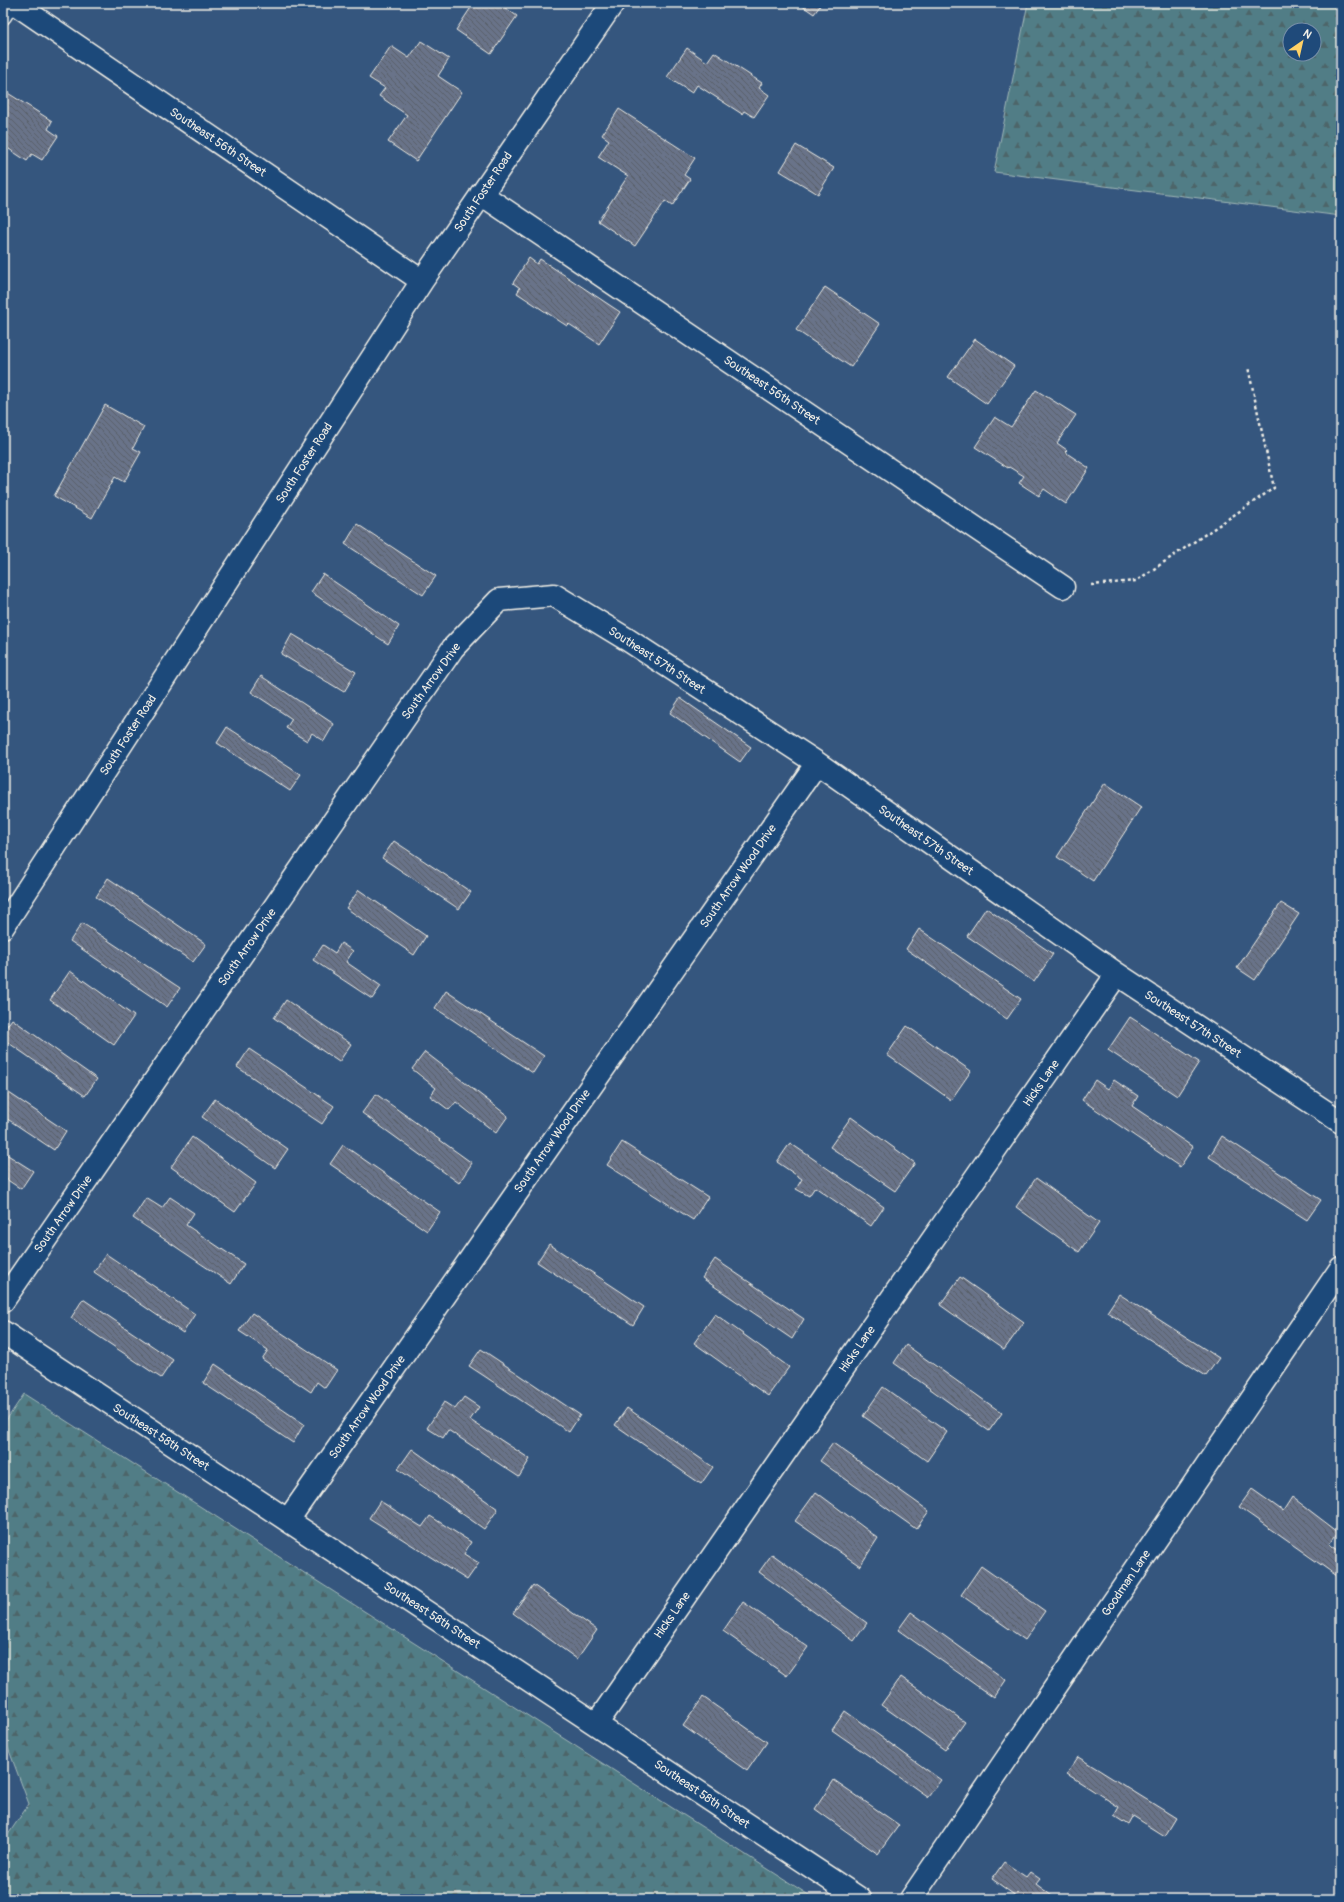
<svg xmlns="http://www.w3.org/2000/svg" width="1344" height="1902" font-family="Pangolin,sans-serif">
	<style>
		.forest { fill: url(#forest-firs); stroke: #a2b7b7; fill-rule: evenodd }
		.building { fill: url(#building-back-hatch); stroke: #f4f1e8 }
		.lines { fill: none; stroke-linecap: round; stroke-linejoin: round }
		.lane-casing { stroke: #f4f1e8; stroke-width: 19 }
		.street-casing { stroke: #f4f1e8; stroke-width: 25 }
		.path { stroke: #f4f1e8; stroke-width: 2.5; stroke-dasharray: 3 3; stroke-linecap: butt }
		.lane { stroke: #1f4a7a; stroke-width: 16 }
		.street { stroke: #1f4a7a; stroke-width: 22 }
		.labels { text-anchor: middle; stroke-width: 4; stroke-linejoin: round; paint-order: stroke }
		.street-label { font-size: 12px; fill: #f4f1e8; stroke: #1f4a7a }
	</style>
	<defs>
		<pattern id="forest-firs" width="22" height="20" patternUnits="userSpaceOnUse"><rect width="22" height="20" fill="#517d86"/><path d="M5 1l3.5 6h-7zM16 11l3.5 6h-7z" fill="#4d6569"/></pattern>
		<pattern id="building-back-hatch" width="6" height="6" patternUnits="userSpaceOnUse"><rect width="6" height="6" fill="#697389"/><path d="M-1 5l2 2M0 0l6 6M5-1l2 2" fill="none" stroke="#595e68"/></pattern>
	</defs>
	<rect width="100%" height="100%" fill="#35567e"/>
	<filter id="ink" filterUnits="userSpaceOnUse"><feTurbulence type="fractalNoise" baseFrequency=".025" numOctaves="2"/><feDisplacementMap in="SourceGraphic" scale="8" xChannelSelector="R" yChannelSelector="G"/><feConvolveMatrix kernelMatrix="1 2 1 2 8 2 1 2 1" color-interpolation-filters="sRGB"/></filter>
	<g filter="url(#ink)">
		<path class="forest" d="M1028 3H1341V216L994 172ZM1290 30H1314V54H1290Z
			M24 1394 815 1899H3V1842L29 1804 7 1745 3 1744V1425Z"/>
		<path class="building" d="M474 3H498L517 16 491 54 456 30Z
			M798 3H822L814 14Z
			M421 41 449 59 438 76 462 92 416 161 388 142 407 115 379 96 385 88 369 78 391 46 409 58Z
			M687 48 707 62 714 52 762 83 759 88 769 95 754 117 744 111 742 114 697 85 692 93 667 77Z
			M3 90 52 121 48 129 58 136 42 160 32 154 27 161 3 145Z
			M619 109 695 158 684 175 690 179 672 206 665 201 635 246 598 221 628 176 598 157 609 140 602 135Z
			M796 145 834 168 818 194 780 171Z
			M529 258 537 264 540 259 620 312 599 344 569 324 567 326 517 293 520 288 513 283Z
			M825 287 880 324 851 367 796 330Z
			M975 339 1014 366 987 404 948 377Z
			M1036 390 1076 415 1057 443 1067 450 1065 452 1089 468 1066 504 1044 489 1039 496 1019 483 1024 476 1009 467 1008 468 975 447 995 417 1011 427Z
			M105 405 144 427 133 448 141 452 124 482 115 477 92 518 54 496Z
			M357 524 436 576 423 595 345 544Z
			M323 574 399 626 388 644 311 592Z
			M292 634 356 672 344 692 281 654Z
			M261 676 334 724 324 741 312 733 307 741 286 728 292 719 251 692Z
			M680 698 751 747 740 762 670 713Z
			M227 727 301 775 290 791 217 743Z
			M1105 783 1141 807 1093 881 1057 857Z
			M394 841 471 892 459 909 382 858Z
			M108 878 206 944 193 962 96 897Z
			M359 890 426 936 414 955 346 908Z
			M1281 903 1299 914 1255 980 1237 968Z
			M986 908 1053 954 1034 982 967 936Z
			M82 923 180 988 167 1007 70 941Z
			M919 929 1021 999 1007 1019 906 949Z
			M341 943 353 951 346 962 381 986 372 999 313 960 323 945 335 953Z
			M70 971 134 1016 114 1045 50 1000Z
			M446 991 544 1056 533 1073 435 1008Z
			M286 1000 351 1044 339 1062 274 1018Z
			M1130 1017 1199 1062 1177 1096 1108 1050Z
			M12 1019 97 1079 85 1096 3 1039V1031Z
			M907 1026 971 1071 951 1100 887 1055Z
			M249 1049 334 1106 322 1124 237 1067Z
			M425 1052 508 1116 496 1133 456 1102 449 1110 430 1096 436 1088 412 1069Z
			M1095 1080 1108 1089 1114 1080 1138 1096 1132 1106 1193 1147 1180 1167 1082 1100Z
			M3 1089 66 1131 54 1150 3 1116Z
			M376 1094 472 1163 459 1183 362 1113Z
			M215 1099 288 1149 275 1168 202 1117Z
			M851 1117 915 1163 895 1191 830 1147Z
			M1222 1136 1321 1200 1307 1220 1209 1157Z
			M192 1137 256 1183 235 1212 171 1167Z
			M622 1142 708 1197 693 1220 607 1165Z
			M790 1143 884 1207 871 1226 815 1187 809 1196 796 1189 802 1179 777 1162Z
			M343 1145 440 1212 427 1231 330 1164Z
			M3 1152 33 1171 21 1189 3 1177Z
			M1036 1178 1099 1223 1079 1252 1016 1207Z
			M170 1197 194 1213 186 1225 244 1264 231 1284 133 1218 146 1198 162 1208Z
			M549 1244 644 1307 633 1325 537 1262Z
			M106 1254 195 1314 183 1333 94 1272Z
			M715 1259 804 1319 792 1339 702 1278Z
			M960 1277 1024 1322 1004 1350 940 1305Z
			M1119 1294 1219 1358 1206 1376 1107 1312Z
			M83 1299 173 1360 161 1378 71 1318Z
			M252 1313 337 1370 325 1388 317 1382 311 1392 262 1359 268 1350 239 1331Z
			M715 1314 789 1367 768 1396 694 1343Z
			M906 1345 1002 1413 989 1431 894 1363Z
			M481 1349 580 1415 569 1432 469 1366Z
			M215 1364 304 1424 293 1443 203 1383Z
			M883 1387 947 1432 927 1461 863 1416Z
			M464 1397 479 1407 470 1420 530 1459 519 1477 448 1430 443 1438 427 1428 444 1402 455 1409Z
			M627 1408 713 1467 701 1484 615 1425Z
			M833 1443 929 1511 916 1529 820 1461Z
			M412 1449 498 1509 484 1529 398 1469Z
			M1252 1489 1283 1511 1292 1497 1338 1532 1329 1544 1341 1552V1570L1337 1576 1239 1507Z
			M816 1492 878 1538 860 1566 795 1521Z
			M380 1501 422 1527 430 1516 471 1542 464 1554 479 1563 467 1580 369 1518Z
			M772 1554 867 1623 854 1641 759 1572Z
			M981 1566 1045 1611 1025 1640 961 1595Z
			M533 1585 597 1630 577 1659 513 1613Z
			M743 1602 808 1647 787 1676 723 1631Z
			M911 1612 1006 1680 994 1698 898 1630Z
			M901 1677 965 1722 945 1750 881 1705Z
			M703 1697 767 1742 747 1771 683 1726Z
			M845 1711 941 1780 928 1797 832 1730Z
			M1078 1757 1176 1818 1165 1836 1133 1816 1128 1825 1114 1816 1119 1807 1067 1774Z
			M834 1780 899 1825 878 1854 815 1809Z
			M1004 1862 1026 1877 1030 1872 1040 1879 1036 1884 1056 1899H1020L992 1879Z"/>
		<g class="lines">
			<g class="lane-casing">
				<path id="lane" d="M3 16 11 3"/>
			</g>
			<g class="street-casing">
				<path id="street" d="M14 3 422 281
					M481 194 1063 587
					M3 927 422 281 613 3
					M3 1301 453 648 499 600 554 595 628 640 817 763 1117 974 1341 1122
					M3 1332 860 1899
					M288 1520 817 763
					M597 1723 1117 974
					M911 1899 1341 1268"/>
			</g>
			<path class="path" d="M1091 585 1136 581 1274 488 1248 367"/>
			<use href="#lane" class="lane"/>
			<use href="#street" class="street"/>
		</g>
	</g>
	<g class="labels">
		<g class="street-label">
			<text transform="translate(218 142) rotate(34)" y="4">Southeast 56th Street</text>
			<text transform="translate(483 192) rotate(-56)" y="4">South Foster Road</text>
			<text transform="translate(772 390) rotate(34)" y="4">Southeast 56th Street</text>
			<text transform="translate(304 463) rotate(-57)" y="4">South Foster Road</text>
			<text transform="translate(657 660) rotate(33)" y="4">Southeast 57th Street</text>
			<text transform="translate(431 681) rotate(-54)" y="4">South Arrow Drive</text>
			<text transform="translate(128 735) rotate(-57)" y="4">South Foster Road</text>
			<text transform="translate(926 840) rotate(35)" y="4">Southeast 57th Street</text>
			<text transform="translate(738 876) rotate(-55)" y="4">South Arrow Wood Drive</text>
			<text transform="translate(247 947) rotate(-55)" y="4">South Arrow Drive</text>
			<text transform="translate(1193 1024) rotate(33)" y="4">Southeast 57th Street</text>
			<text transform="translate(1041 1083) rotate(-55)" y="4">Hicks Lane</text>
			<text transform="translate(552 1141) rotate(-55)" y="4">South Arrow Wood Drive</text>
			<text transform="translate(63 1214) rotate(-55)" y="4">South Arrow Drive</text>
			<text transform="translate(857 1349) rotate(-55)" y="4">Hicks Lane</text>
			<text transform="translate(367 1407) rotate(-55)" y="4">South Arrow Wood Drive</text>
			<text transform="translate(161 1437) rotate(33)" y="4">Southeast 58th Street</text>
			<text transform="translate(1126 1583) rotate(-56)" y="4">Goodman Lane</text>
			<text transform="translate(432 1615) rotate(33)" y="4">Southeast 58th Street</text>
			<text transform="translate(672 1615) rotate(-55)" y="4">Hicks Lane</text>
			<text transform="translate(702 1794) rotate(34)" y="4">Southeast 58th Street</text>
		</g>
	</g>
	<rect width="1344" height="1902" fill="none" stroke="#1f4a7a" stroke-width="16"/>
	<rect x="8" y="8" width="1328" height="1886" fill="none" stroke="#f4f1e8" stroke-width="1.5" filter="url(#ink)"/>
	<g transform="translate(1302 42) rotate(34)"><circle r="19" fill="#1f4a7a" stroke="#748da6"/>
	<path d="M0-3L7 15L0 10L-7 15Z" fill="#ffd166"/>
	<text y="-6" font-size="11" font-weight="bold" text-anchor="middle" fill="#f4f1e8">N</text>
	</g>
</svg>
